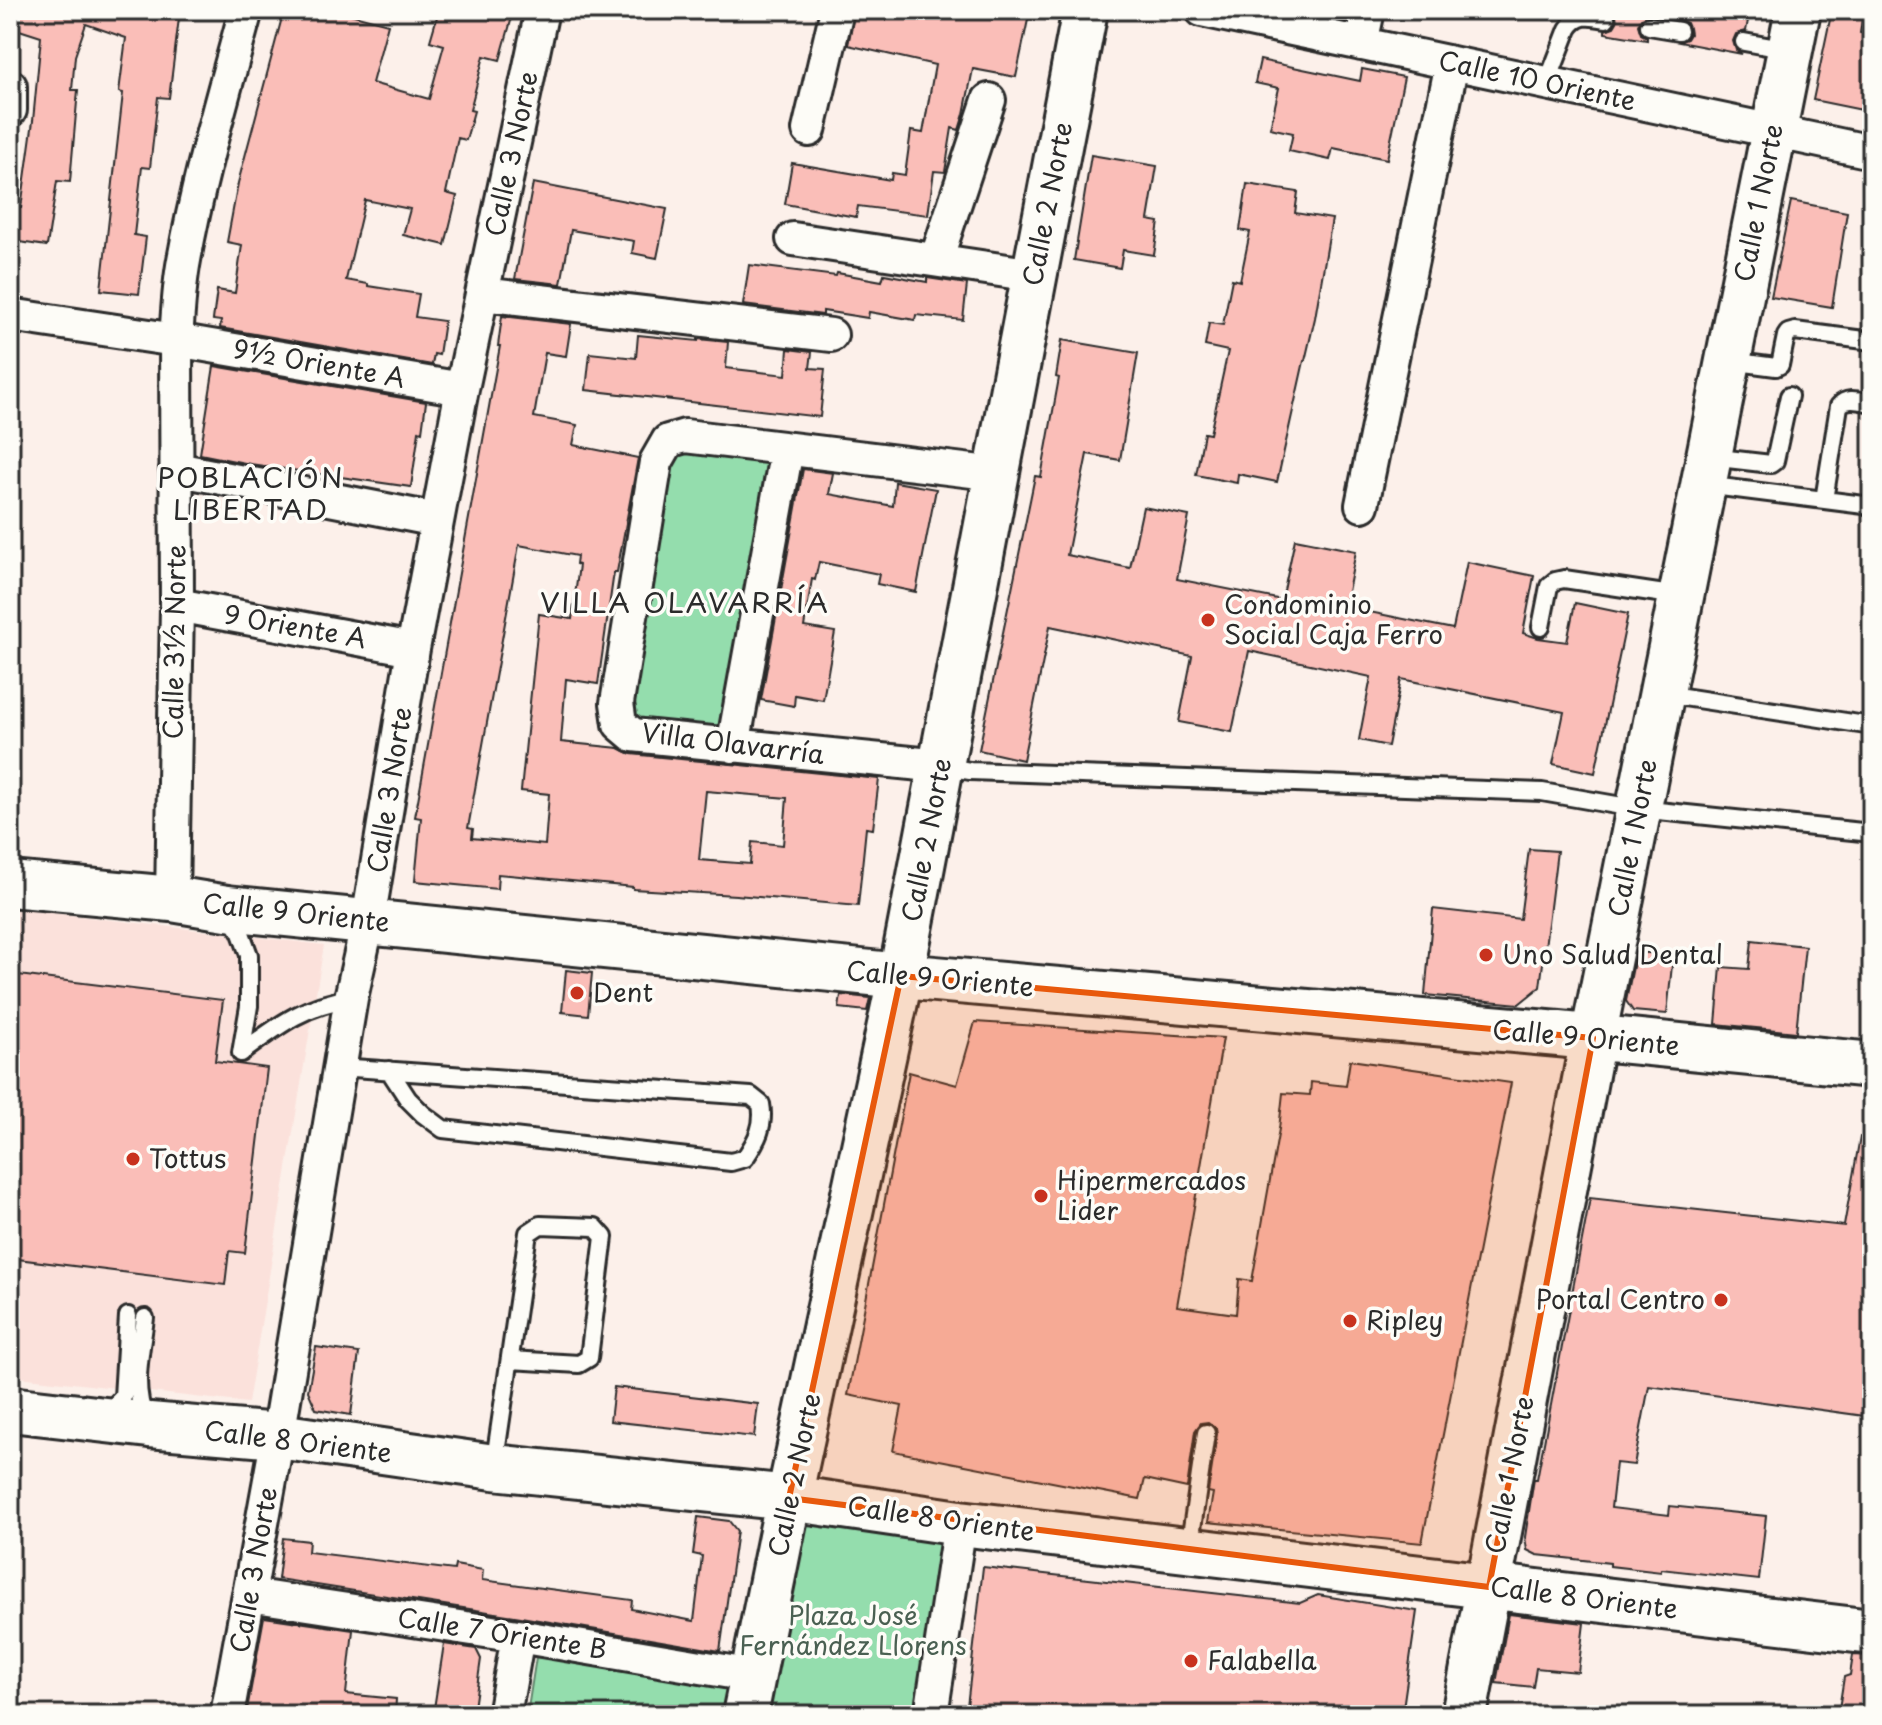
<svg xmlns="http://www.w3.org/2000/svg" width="1882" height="1725" font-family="'Playpen Sans',sans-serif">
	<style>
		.built { fill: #fbe1db }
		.green { fill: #94ddad; stroke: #60846c; stroke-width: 2 }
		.building { fill: #fabeb8; stroke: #2b2b2b; stroke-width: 2; fill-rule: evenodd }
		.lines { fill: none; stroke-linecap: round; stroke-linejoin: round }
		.lane-casing { stroke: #2b2b2b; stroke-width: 22 }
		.street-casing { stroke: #2b2b2b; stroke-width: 38 }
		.secondary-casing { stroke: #2b2b2b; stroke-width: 50 }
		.lane { stroke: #fdfcf7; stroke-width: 16 }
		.street { stroke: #fdfcf7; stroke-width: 32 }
		.secondary { stroke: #fdfcf7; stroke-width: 44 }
		.marked { fill: #e8590c; fill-opacity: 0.2; stroke: #e8590c; stroke-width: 6; stroke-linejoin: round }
		.poi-dot { fill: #c8321e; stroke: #fdfcf7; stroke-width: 3 }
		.labels { text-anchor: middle; stroke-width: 7; stroke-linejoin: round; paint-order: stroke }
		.street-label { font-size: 26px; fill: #2b2b2b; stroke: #fdfcf7 }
		.poi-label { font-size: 26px; fill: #2b2b2b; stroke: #fdfcf7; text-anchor: start }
		.park-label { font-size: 26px; fill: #4a6052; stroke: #fdfcf7 }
		.neighbourhood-label { font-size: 28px; letter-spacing: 2px; fill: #2b2b2b; stroke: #fdfcf7 }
	</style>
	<rect width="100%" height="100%" fill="#fcf0ea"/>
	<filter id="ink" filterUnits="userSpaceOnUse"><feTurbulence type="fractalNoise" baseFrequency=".0125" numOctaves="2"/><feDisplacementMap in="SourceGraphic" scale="16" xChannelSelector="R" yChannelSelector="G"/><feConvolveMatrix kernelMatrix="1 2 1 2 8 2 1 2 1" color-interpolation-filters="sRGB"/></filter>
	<g filter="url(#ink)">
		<path class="built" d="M10 399 21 401 16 435 10 518Z
			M10 560 20 569 10 636Z
			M10 908 324 945 248 1403 10 1376Z"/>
		<path class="green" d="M670 446 770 462 720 734 626 721Z
			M811 1519 944 1530 918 1715H759L794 1533Z
			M536 1657 732 1683 726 1715H527Z"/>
		<path class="building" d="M10 10H180L169 98 158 97 150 168 142 167 134 235 146 237 139 294 101 290 123 93 119 92 126 38 86 24 75 56 72 90H78L70 182 57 181 47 246 12 241 16 208H21L33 121 41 37 10 27Z
			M284 10H335L388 24 372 83 429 99 444 45 430 41 439 10H514L500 60 484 56 470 110 474 111 466 140 458 138 446 193 457 196 445 245 403 235 410 209 365 200 346 280 368 284V286L419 294 415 317 444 321 439 355 434 354 432 365 220 328 221 321 213 320 217 290 235 293 242 245 227 242 238 183Z
			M855 10H1030L1016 77 973 69 964 114 959 130 952 128 945 172 934 171 928 215 858 206 856 217 785 204 792 163 891 180 892 173 905 175 911 131 923 133 935 65 848 45Z
			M1612 10H1750L1746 31 1736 34 1733 41 1736 50 1742 54 1679 42 1687 39 1690 34 1689 28 1687 23 1681 20 1651 15 1641 18 1638 25 1641 34 1647 37V40L1605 33V30L1614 27 1617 22 1616 15Z
			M1832 10H1864L1860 33 1872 35V112L1813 100Z
			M1260 60 1360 81 1362 69 1404 77 1387 159 1333 148 1330 160 1289 151 1293 133 1270 128 1279 88 1255 83Z
			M1091 155 1157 166 1148 220 1159 222 1154 255 1123 250 1120 268 1074 260Z
			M533 183 667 209 657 258 632 253 634 241 571 230 561 284 515 279Z
			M1247 184 1298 192 1295 213 1332 219 1315 318 1305 361H1304L1277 482 1238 474 1237 483 1196 475 1204 433 1210 434 1228 351 1205 346 1209 323 1223 325 1232 279 1240 281 1250 232 1240 230Z
			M1791 201 1847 212 1832 307 1771 297Z
			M749 265 836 276 837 273 882 281 884 274 927 282V278L967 284 963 320 916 315 915 320 869 312 868 318 823 311V315L743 305Z
			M502 316 571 324 566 356 545 353 534 417 577 425 573 445 638 458 617 572H614L598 684 566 679 561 742 619 748 631 754 879 779 873 829 866 828 858 906 736 895 633 889V887L498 874 497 889 415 881 421 818 415 817 500 346H498ZM519 545 577 556 576 564 579 565 572 619 539 614 521 791 549 794 545 845 472 838 473 829 468 828ZM706 791 787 798 783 845 752 842 750 864 699 860Z
			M638 335 698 341V339L728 342 726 368 786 375 788 349 812 352 810 368 825 369 820 417 586 390 590 353 636 358Z
			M1062 340 1138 353 1120 460 1087 454 1067 555 1130 568 1143 507 1189 516 1177 579 1282 600 1295 539 1356 551 1345 607 1453 629 1467 562 1534 576 1523 633 1538 638 1567 642 1575 603 1628 614 1595 773 1553 764 1564 712 1401 679 1388 746 1359 740 1371 677 1249 651 1232 732 1179 722 1192 656 1050 626 1023 760 979 750 1035 476 1041 477 1059 378 1056 377Z
			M214 366 426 402 422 432 419 431 411 487 250 464 200 454Z
			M803 469 833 473 829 494 893 506 895 482 936 489 916 592 877 584 879 574 819 562 815 580 812 579 804 627 835 632 823 700 795 695 794 706 761 700Z
			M1529 849 1557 851 1540 987 1519 1004 1425 995 1433 909 1520 919Z
			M1752 940 1805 946 1796 1032 1716 1024 1721 967 1749 969Z
			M1636 952 1673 955 1667 1014 1633 1011 1626 1001Z
			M566 970 592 973 588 1015 562 1012Z
			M10 974 223 1000 215 1061 267 1068 245 1253 229 1251 225 1285 10 1258Z
			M841 995 870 998 867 1011 839 1008Z
			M975 1022 1223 1038 1177 1306 1236 1314 1239 1279 1252 1281 1279 1129 1283 1093 1310 1095 1311 1082 1346 1086 1350 1060 1511 1083 1422 1543 1208 1522 1213 1493 1208 1492 1217 1434 1216 1428 1208 1422 1201 1423 1195 1431 1187 1488 1145 1479 1140 1499 893 1451 902 1406 848 1395 909 1072 957 1085Z
			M1860 1137 1872 1138V1417L1649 1386 1634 1465 1616 1463 1611 1508 1669 1515 1670 1506 1766 1516 1759 1580 1661 1569V1572L1610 1566V1563L1537 1555 1527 1550 1525 1537 1533 1485 1534 1479H1537L1590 1198 1844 1226Z
			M316 1347 359 1353 351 1415 316 1409 308 1391Z
			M614 1387 758 1404 754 1437 610 1421Z
			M698 1517 729 1521 737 1531 720 1651 521 1617 278 1579 283 1538 309 1541 308 1552 454 1570 455 1565 483 1570 482 1580 632 1600 631 1609 694 1621 702 1556 693 1554Z
			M983 1567 1300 1603 1318 1595 1417 1611 1402 1715H966Z
			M1509 1614 1584 1623 1578 1672 1536 1668 1533 1687 1496 1683Z
			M264 1617 353 1630 346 1694 396 1699 395 1715H246Z
			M444 1644 476 1649 481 1659 473 1715H433Z
			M1853 1655 1872 1656V1715H1838L1844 1677 1850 1675Z"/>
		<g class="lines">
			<g class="lane-casing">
				<path id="lane" d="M1649 26 1679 31
					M1744 42 1788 50
					M1547 83 1568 29C1578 13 1590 16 1606 19
					M1730 361 1776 367 1780 365 1786 336 1788 333 1795 331 1872 341
					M1710 457 1771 464 1775 461 1789 396
					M1705 485 1872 506
					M1824 500 1839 406C1847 396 1860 401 1872 403
					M1541 627 1549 586 1555 581 1564 579 1678 596
					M1664 694 1872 726
					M941 766 970 771 1542 792 1639 809 1872 833
					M230 913 241 933 249 955V1006L241 1053
					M241 1053C279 1025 302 1006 351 998
					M339 1067 751 1096 761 1104C765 1126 757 1140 745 1158L731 1162 443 1129 423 1114 408 1099 389 1070
					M145 1318C141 1352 131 1388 146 1420
					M105 1415 123 1397 128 1316
					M494 1467 528 1233 540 1225 595 1227 604 1237 589 1358 579 1364 510 1360
					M1189 1549 1206 1433"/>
			</g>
			<g class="street-casing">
				<path id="street" d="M1202 10 1872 152
					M1361 44 1368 10
					M10 86V110
					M809 130 837 10
					M793 239 1034 275
					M936 260 989 100
					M482 294 831 335
					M10 315 176 340 462 389
					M176 469 437 520
					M1362 505 1452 63
					M177 605 413 649
					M733 746 787 449
					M941 766 633 735 620 724 617 703 656 462 668 441 685 436 997 474
					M172 899 177 605 176 340C178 313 179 286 184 260 199 176 224 93 246 10
					M249 1595 518 1636 754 1676
					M227 1715 278 1436 351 998 368 921 413 649 462 389 542 10
					M504 1715 518 1636
					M931 1715 960 1523"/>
			</g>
			<g class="secondary-casing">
				<path id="secondary" d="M10 884 172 899 227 908 901 976 1559 1034 1872 1065
					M10 1409 149 1425 278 1436 494 1467 789 1498 960 1523 1872 1632
					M745 1715 783 1526 905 955 1085 10
					M1464 1715 1593 1038 1798 10"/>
			</g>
			<use href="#lane" class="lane"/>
			<use href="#street" class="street"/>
			<use href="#secondary" class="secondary"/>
		</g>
	</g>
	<path class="marked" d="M901 976 1593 1038 1489 1587 789 1498Z"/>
	<g class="poi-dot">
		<circle cx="1208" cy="620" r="8"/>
		<circle cx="1486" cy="955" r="8"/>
		<circle cx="577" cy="993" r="8"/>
		<circle cx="133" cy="1159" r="8"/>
		<circle cx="1041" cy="1196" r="8"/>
		<circle cx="1721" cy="1300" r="8"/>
		<circle cx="1350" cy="1321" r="8"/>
		<circle cx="1191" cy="1661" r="8"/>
	</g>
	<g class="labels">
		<g class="street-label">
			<text transform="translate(1537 81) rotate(12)" y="9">Calle 10 Oriente</text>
			<text transform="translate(512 154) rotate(-78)" y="9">Calle 3 Norte</text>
			<text transform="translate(1759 203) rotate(-79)" y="9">Calle 1 Norte</text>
			<text transform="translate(1048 204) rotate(-79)" y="9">Calle 2 Norte</text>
			<text transform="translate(319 364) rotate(10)" y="9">9½ Oriente A</text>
			<text transform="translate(295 627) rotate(10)" y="9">9 Oriente A</text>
			<text transform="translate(175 642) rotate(-89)" y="9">Calle 3½ Norte</text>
			<text transform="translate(733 744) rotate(7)" y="9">Villa Olavarría</text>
			<text transform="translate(390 790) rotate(-81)" y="9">Calle 3 Norte</text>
			<text transform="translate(1633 838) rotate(-79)" y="9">Calle 1 Norte</text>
			<text transform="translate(927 840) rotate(-79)" y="9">Calle 2 Norte</text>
			<text transform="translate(296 913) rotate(6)" y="9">Calle 9 Oriente</text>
			<text transform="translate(940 979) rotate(5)" y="9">Calle 9 Oriente</text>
			<text transform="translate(1586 1038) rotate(5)" y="9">Calle 9 Oriente</text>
			<text transform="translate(298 1442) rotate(7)" y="9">Calle 8 Oriente</text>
			<text transform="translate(795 1475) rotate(-78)" y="9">Calle 2 Norte</text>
			<text transform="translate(1510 1475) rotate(-79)" y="9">Calle 1 Norte</text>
			<text transform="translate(941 1519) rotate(8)" y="9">Calle 8 Oriente</text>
			<text transform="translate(254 1570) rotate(-80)" y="9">Calle 3 Norte</text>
			<text transform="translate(1584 1598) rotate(7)" y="9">Calle 8 Oriente</text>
			<text transform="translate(502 1634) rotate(9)" y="9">Calle 7 Oriente B</text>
		</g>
		<g class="poi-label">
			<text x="1224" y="614">Condominio<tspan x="1224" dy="30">Social Caja Ferro</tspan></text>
			<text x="1502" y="964">Uno Salud Dental</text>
			<text x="593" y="1002">Dent</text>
			<text x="149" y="1168">Tottus</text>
			<text x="1057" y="1190">Hipermercados<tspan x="1057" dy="30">Lider</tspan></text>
			<text x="1705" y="1309" text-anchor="end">Portal Centro</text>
			<text x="1366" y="1330">Ripley</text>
			<text x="1207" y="1670">Falabella</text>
		</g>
		<g class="park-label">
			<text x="853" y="1625">Plaza José<tspan x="853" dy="30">Fernández Llorens</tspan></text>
		</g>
		<g class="neighbourhood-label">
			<text x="251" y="488">POBLACIÓN<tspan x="251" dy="32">LIBERTAD</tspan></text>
			<text x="685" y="613">VILLA OLAVARRÍA</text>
		</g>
	</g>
	<rect width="1882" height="1725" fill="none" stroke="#fdfcf7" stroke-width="40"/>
	<rect x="20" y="20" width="1842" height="1685" fill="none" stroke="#2b2b2b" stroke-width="3" filter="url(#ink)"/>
</svg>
